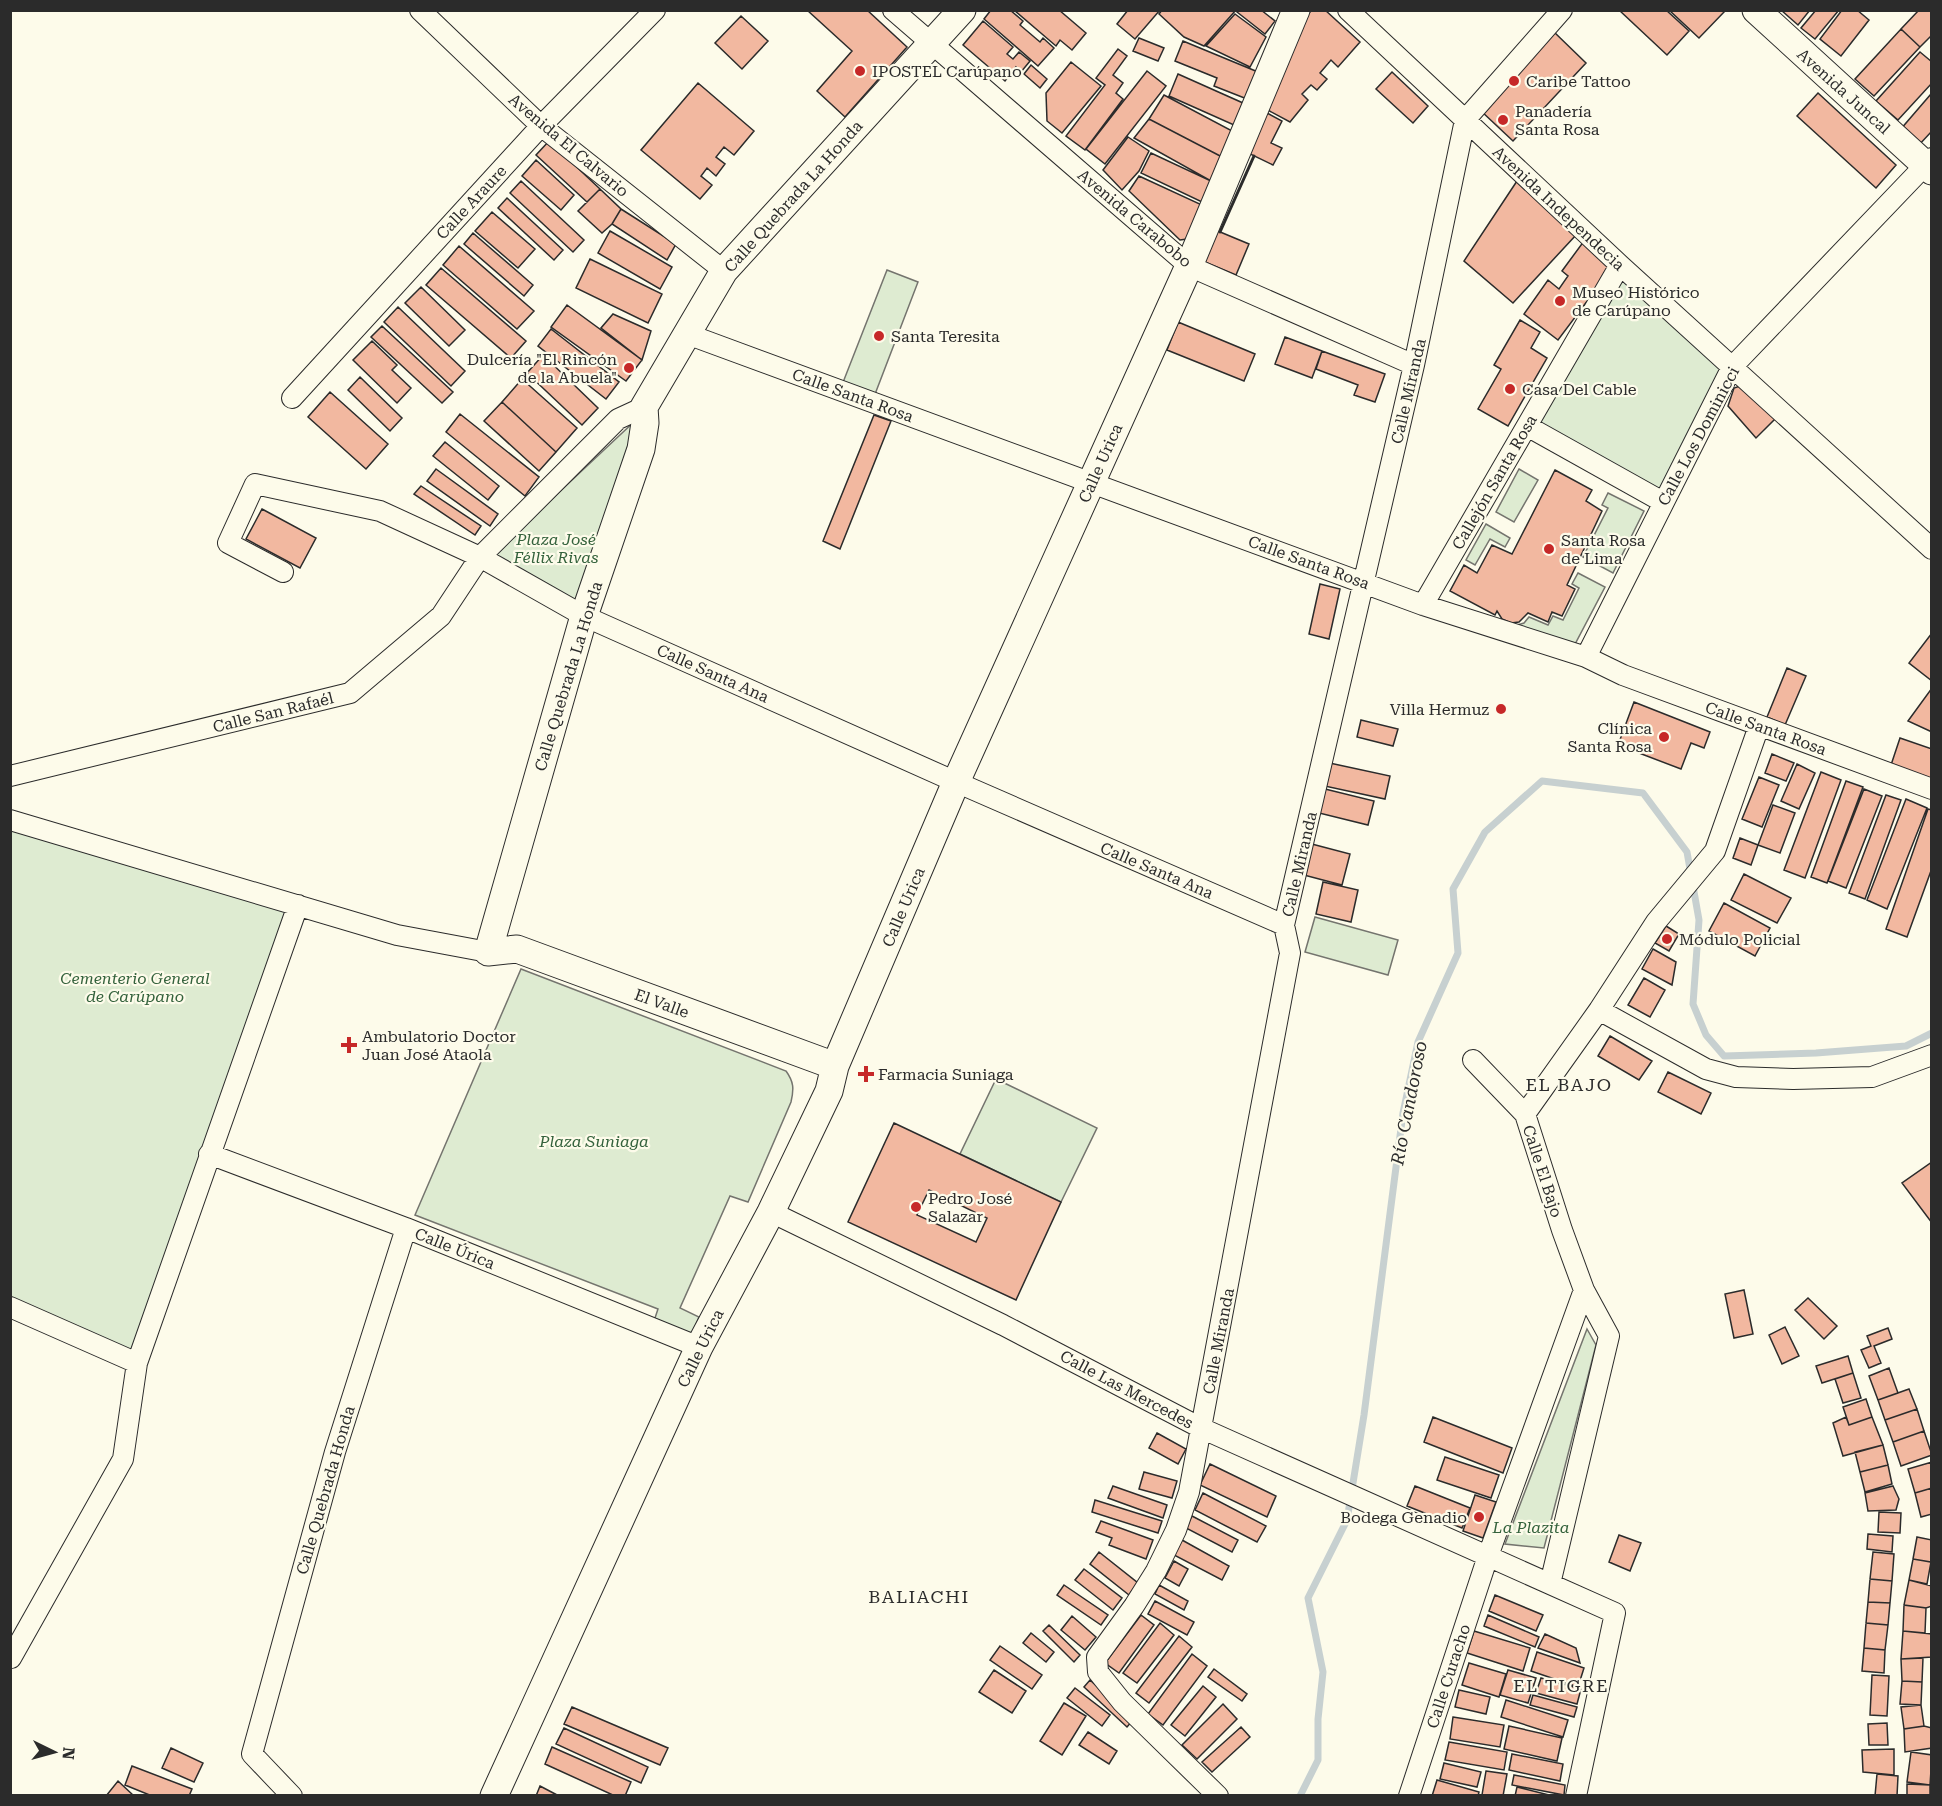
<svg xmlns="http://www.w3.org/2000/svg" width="1942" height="1806" font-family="'Roboto Serif',serif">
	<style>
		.green { fill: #deebd1; stroke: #74746e; stroke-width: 1.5 }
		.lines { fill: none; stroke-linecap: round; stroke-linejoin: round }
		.stream { stroke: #c7d0d0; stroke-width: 7 }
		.building { fill: #f2b8a0; stroke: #2b2b2b; stroke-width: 1.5; fill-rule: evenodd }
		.minor-casing { stroke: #2b2b2b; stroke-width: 22 }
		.secondary-casing { stroke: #2b2b2b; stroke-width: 29 }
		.minor { stroke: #fdfbea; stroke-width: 20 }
		.secondary { stroke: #fdfbea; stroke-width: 27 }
		.wall { stroke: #2b2b2b; stroke-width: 3 }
		.poi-dot { fill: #c62828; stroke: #fdfbea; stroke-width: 2 }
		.labels { text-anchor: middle; stroke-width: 4.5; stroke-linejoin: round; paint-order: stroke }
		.poi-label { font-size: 16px; fill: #2b2b2b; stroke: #fdfbea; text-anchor: start }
		.street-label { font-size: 16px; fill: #2b2b2b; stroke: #fdfbea }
		.park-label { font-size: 16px; font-style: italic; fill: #34623c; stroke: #fdfbea }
		.neighbourhood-label { font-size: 18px; letter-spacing: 1.5px; fill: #2b2b2b; stroke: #fdfbea }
		.water-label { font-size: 18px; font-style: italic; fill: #2b2b2b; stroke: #fdfbea }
	</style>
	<rect width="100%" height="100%" fill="#fdfbea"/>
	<path class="green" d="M1620 265 1732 367 1663 502 1527 426Z
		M887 270 918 282 872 402 840 390Z
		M637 419 578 606 491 556Z
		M1519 469 1538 480 1514 522 1496 512Z
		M1608 493 1644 511 1613 573 1583 557 1608 508 1602 505Z
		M1486 524 1510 538 1505 547 1490 539 1475 565 1466 560Z
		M1578 573 1605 587 1574 646 1517 625 1524 623 1529 617 1548 625 1553 616 1563 620 1579 588 1572 584Z
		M11 820 298 905 137 1363 11 1307Z
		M1315 917 1398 940 1388 975 1305 952Z
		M521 969 786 1071C794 1082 794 1089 791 1102L748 1202 730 1196 680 1308 699 1317 690 1339 653 1324 658 1309 415 1215Z
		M996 1079 1097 1128 1061 1202 960 1154Z
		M1587 1329 1596 1345 1544 1548 1505 1544Z"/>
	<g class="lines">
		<path class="stream" d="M1300 1796 1318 1760V1719L1323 1672 1308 1598 1347 1520 1364 1415 1403 1113 1418 1042 1458 953 1453 889 1485 832 1542 781 1643 793 1687 852 1699 920 1693 1004 1706 1035 1724 1056 1816 1053 1906 1046 1932 1033"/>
	</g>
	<path class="building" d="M807 10H867L907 47 845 117 817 91 852 51Z
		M991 10H1010L1023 21 1020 25 1040 42 1043 38 1054 48 1038 66 984 19Z
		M1014 10H1059L1086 33 1072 50 1060 40 1056 46Z
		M1128 10H1160L1135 39 1117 24Z
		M1162 10H1236L1204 46 1184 37 1159 14Z
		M1239 10H1261L1275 21 1265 34 1237 12Z
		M1312 10H1325L1360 42 1338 67 1331 60 1320 73 1327 79 1317 90 1311 85 1302 94 1308 100 1290 122 1264 108 1304 18Z
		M1619 10H1666L1689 31 1667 55Z
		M1669 10H1725V11L1699 38Z
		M1781 10H1810L1798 25Z
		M1816 10H1839L1815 39 1801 28Z
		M1842 10H1857L1869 20 1841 56 1820 39Z
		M1919 10H1932V35L1920 47 1901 29Z
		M1235 14 1266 37 1250 67 1206 46Z
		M741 16 768 41 742 69 715 43Z
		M983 21 1013 47 1007 54 1013 59 1019 52 1030 61 1021 72 1016 67 1005 81 963 45Z
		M1901 29 1920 47 1874 96 1855 79Z
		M1553 31 1586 63 1513 141 1480 110Z
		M1139 38 1164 48 1158 61 1133 51Z
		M1183 41 1258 72 1247 99 1214 86 1217 78 1175 61Z
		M1118 49 1127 56 1113 75 1123 83 1116 93 1123 99 1085 150 1066 136 1105 85 1096 78Z
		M1920 52 1932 62V83L1898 120 1876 101Z
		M1071 62 1101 86 1062 133 1047 121 1046 93Z
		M1031 65 1047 79 1040 88 1024 74Z
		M1147 71 1166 86 1105 164 1086 149Z
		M1392 72 1428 106 1413 123 1376 89Z
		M1178 74 1243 103 1234 125 1169 96Z
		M698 83 754 131 734 155 724 147 716 157 725 164 716 176 707 168 701 176 712 185 700 199 641 150Z
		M1818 93 1896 165 1876 188 1797 116Z
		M1931 94 1932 131 1918 146 1900 130Z
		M1164 95 1236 133 1224 158 1149 119Z
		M1265 112 1282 121 1271 143 1282 148 1273 165 1246 152Z
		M1149 119 1224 158 1211 181 1134 138Z
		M1128 137 1149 151 1139 171 1122 190 1103 170Z
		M549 141 600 189 587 202 536 155Z
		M1151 153 1211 181 1202 202 1141 173Z
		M536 160 574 195 561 210 522 176Z
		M1139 176 1202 205 1187 239 1180 240 1129 191Z
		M521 181 584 240 573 252 510 193Z
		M1517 181 1576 235 1513 303 1464 261Z
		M600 189 621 209 612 224 602 233 578 211Z
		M507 198 563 250 554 260 498 208Z
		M621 209 676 244 667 260 612 224Z
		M492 212 535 249 518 268 475 231Z
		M1213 229 1249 244 1236 275 1200 260Z
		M610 231 672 267 660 289 598 253Z
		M473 233 533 285 524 296 464 244Z
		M1584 241 1615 264 1558 340 1524 314 1548 280 1559 289 1568 276 1562 271Z
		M459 246 534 311 517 329 443 265Z
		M590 259 662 294 648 323 576 288Z
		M441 268 526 341 511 358 426 285Z
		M421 287 465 330 449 346 405 303Z
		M567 305 642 360 626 381 551 327Z
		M398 307 465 371 451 386 384 322Z
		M613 314 651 331 642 360 601 328Z
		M1520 320 1540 332 1531 348 1547 358 1508 426 1478 409 1501 369 1494 365Z
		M1178 322 1255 354 1244 381 1167 350Z
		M382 326 453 392 442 403 371 337Z
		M551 329 619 382 606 399 538 346Z
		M1285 337 1322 351 1312 378 1275 364Z
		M372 341 397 365 392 370 411 388 397 403 353 360Z
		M1322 351 1385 374 1375 402 1354 395 1358 385 1316 369Z
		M543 355 598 408 582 425 527 373Z
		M360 377 402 418 390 431 348 390Z
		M522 379 577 428 556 452 502 402Z
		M1740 386 1775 419 1756 438 1728 406 1734 388Z
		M330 392 388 444 366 469 308 417Z
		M502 402 556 452 539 471 484 421Z
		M460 414 539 477 525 496 446 432Z
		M874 415 891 421 840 549 823 541Z
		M445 442 499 486 488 500 433 456Z
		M436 469 498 514 490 526 427 481Z
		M1555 470 1592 490 1586 501 1602 511 1567 585 1575 589 1562 616 1552 612 1548 622 1528 613 1519 622 1511 623 1502 619 1497 611 1495 615 1450 591 1464 565 1477 573 1492 545 1512 554Z
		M421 486 481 526 475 535 414 494Z
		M262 509 316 538 300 568 246 539Z
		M1320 584 1340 589 1329 639 1309 634Z
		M1932 633V681L1909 663Z
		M1787 668 1806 676 1785 725 1767 717Z
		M1932 688V732L1908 721Z
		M1634 702 1710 732 1704 748 1691 743 1681 769 1618 745Z
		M1361 720 1398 729 1393 746 1357 737Z
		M1900 738 1932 749V781L1890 768Z
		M1772 754 1794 763 1786 781 1765 773Z
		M1325 762 1390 776 1385 799 1320 785Z
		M1797 764 1815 773 1799 809 1781 801Z
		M1821 772 1841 780 1805 878 1784 870Z
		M1759 777 1779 785 1762 827 1742 819Z
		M1846 781 1863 787 1827 883 1811 877Z
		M1321 788 1374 801 1368 825 1315 812Z
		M1864 789 1882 796 1846 888 1828 881Z
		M1886 795 1901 800 1865 899 1849 893Z
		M1906 799 1927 808 1887 909 1867 900Z
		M1773 805 1795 813 1780 853 1758 845Z
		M1928 809 1932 810V868L1907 937 1886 929Z
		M1740 838 1758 845 1751 865 1733 858Z
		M1308 843 1350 854 1342 885 1300 874Z
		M1744 874 1791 898 1777 923 1731 900Z
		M1323 882 1358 890 1351 922 1316 914Z
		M1724 903 1770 928 1755 956 1709 931Z
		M1666 926 1679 934 1669 951 1655 943Z
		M1653 949 1676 962 1672 985 1642 969Z
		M1644 978 1665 990 1650 1017 1628 1005Z
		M1610 1036 1652 1061 1639 1080 1598 1056Z
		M1668 1072 1711 1093 1701 1114 1658 1092Z
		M894 1123 1061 1202 1016 1300 848 1222ZM929 1190 987 1218 976 1242 917 1215Z
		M1932 1162V1223L1902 1183Z
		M1744 1290 1753 1334 1734 1338 1725 1294Z
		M1808 1298 1837 1326 1824 1339 1795 1310Z
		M1785 1327 1799 1356 1782 1364 1769 1335Z
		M1888 1328 1892 1339 1874 1346 1881 1363 1869 1368 1861 1350 1871 1346 1867 1336Z
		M1848 1356 1853 1373 1822 1383 1816 1366Z
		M1889 1368 1898 1393 1878 1400 1869 1376Z
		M1853 1373 1861 1398 1843 1403 1835 1379Z
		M1909 1389 1917 1409 1885 1420 1878 1400Z
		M1866 1399 1872 1417 1849 1425 1843 1407Z
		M1917 1409 1924 1431 1893 1442 1885 1420Z
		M1433 1417 1512 1448 1503 1473 1424 1442Z
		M1846 1417 1849 1425 1872 1417 1883 1445 1843 1456 1833 1423Z
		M1924 1431 1932 1455 1901 1466 1893 1442Z
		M1157 1433 1186 1449 1178 1464 1149 1448Z
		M1883 1445 1888 1465 1860 1472 1855 1452Z
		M1445 1457 1499 1475 1491 1498 1437 1480Z
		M1932 1462V1488L1915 1493 1908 1469Z
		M1210 1464 1276 1496 1267 1517 1200 1485Z
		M1888 1465 1892 1484 1865 1492 1860 1472Z
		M1144 1472 1177 1481 1172 1498 1139 1489Z
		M1113 1486 1167 1505 1163 1518 1108 1498Z
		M1415 1486 1470 1508 1462 1528 1407 1506Z
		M1893 1486 1899 1499 1896 1510 1868 1511 1865 1493Z
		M1932 1488V1514L1921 1517 1915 1493Z
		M1203 1493 1266 1526 1257 1542 1195 1510Z
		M1475 1495 1496 1502 1483 1538 1463 1531Z
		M1095 1500 1162 1521 1158 1533 1092 1512Z
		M1879 1512 1901 1513 1900 1533 1878 1532Z
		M1192 1516 1238 1540 1232 1552 1186 1528Z
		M1101 1521 1153 1540 1146 1559 1109 1545 1112 1538 1096 1532Z
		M1868 1534 1893 1536 1892 1552 1867 1549Z
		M1619 1535 1641 1543 1630 1571 1609 1562Z
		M1917 1537 1932 1540 1931 1562 1913 1559Z
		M1182 1540 1229 1566 1222 1580 1174 1555Z
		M1099 1552 1138 1583 1129 1595 1090 1564Z
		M1873 1552 1894 1554 1892 1581 1870 1579Z
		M1913 1559 1931 1562 1927 1584 1909 1580Z
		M1174 1561 1188 1569 1179 1586 1165 1578Z
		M1084 1569 1122 1598 1113 1610 1075 1580Z
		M1870 1579 1892 1581 1890 1603 1868 1602Z
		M1909 1580 1932 1586V1606L1926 1608 1904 1605Z
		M1064 1585 1108 1615 1101 1625 1057 1595Z
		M1159 1585 1188 1601 1184 1610 1155 1594Z
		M1495 1595 1543 1615 1536 1631 1489 1611Z
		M1155 1601 1194 1622 1187 1635 1148 1614Z
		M1868 1602 1890 1603 1888 1625 1866 1623Z
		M1904 1605 1926 1608 1925 1633 1903 1631Z
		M1141 1615 1154 1625 1119 1673 1105 1663Z
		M1488 1615 1539 1637 1535 1647 1484 1626Z
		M1072 1616 1096 1637 1085 1650 1061 1630Z
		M1160 1623 1174 1635 1137 1683 1123 1673Z
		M1866 1623 1888 1625 1885 1650 1864 1648Z
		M1049 1625 1080 1655 1074 1662 1043 1631Z
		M1474 1631 1530 1648 1523 1671 1467 1653Z
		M1903 1631 1932 1634V1657L1901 1659Z
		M1031 1633 1054 1652 1046 1662 1023 1643Z
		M1545 1634 1576 1648 1580 1663 1538 1648Z
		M1179 1636 1192 1647 1149 1703 1136 1693Z
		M1000 1646 1042 1675 1032 1689 990 1660Z
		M1864 1648 1885 1650 1884 1673 1862 1671Z
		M1537 1652 1584 1668 1578 1687 1531 1671Z
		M1192 1654 1207 1666 1163 1725 1148 1714Z
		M1923 1658 1922 1682 1902 1681 1901 1659Z
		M1469 1663 1506 1674 1499 1697 1462 1685Z
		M1214 1669 1247 1694 1242 1701 1208 1677Z
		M994 1670 1026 1691 1012 1713 979 1692Z
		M1508 1670 1536 1678 1528 1703 1500 1695Z
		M1872 1675 1889 1676 1887 1716 1870 1715Z
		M1541 1678 1581 1689 1577 1704 1536 1693Z
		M1090 1680 1133 1720 1127 1727 1084 1687Z
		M1902 1681 1922 1682 1921 1705 1900 1704Z
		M1203 1686 1216 1697 1185 1736 1171 1725Z
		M1075 1688 1110 1715 1102 1726 1067 1698Z
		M1459 1690 1490 1697 1486 1714 1455 1707Z
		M1533 1695 1577 1707 1574 1717 1530 1705Z
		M1506 1700 1568 1720 1563 1737 1501 1717Z
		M1064 1703 1086 1716 1062 1755 1040 1741Z
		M1223 1704 1237 1719 1197 1759 1182 1745Z
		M1921 1705 1924 1726 1904 1729 1901 1707Z
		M572 1707 668 1748 660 1765 564 1724Z
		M1453 1717 1504 1725 1500 1747 1450 1739Z
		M1887 1723 1888 1745H1869L1868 1724Z
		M1509 1726 1562 1738 1557 1761 1504 1749Z
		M1924 1726 1932 1728V1748L1905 1752 1904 1729Z
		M1241 1727 1250 1737 1212 1772 1202 1762Z
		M564 1728 648 1767 641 1783 556 1744Z
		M1088 1732 1117 1751 1109 1764 1079 1745Z
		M1449 1742 1507 1752 1504 1770 1445 1760Z
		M552 1747 631 1782 625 1796H615L545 1764Z
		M171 1748 203 1763 194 1782 162 1768Z
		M1894 1749V1775L1863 1772 1862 1750Z
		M1911 1752 1932 1755 1930 1785 1907 1782Z
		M1512 1754 1563 1764 1560 1781 1509 1770Z
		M1444 1763 1481 1772 1477 1787 1440 1779Z
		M132 1766 192 1789 189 1796H152L125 1785Z
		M1486 1771 1507 1774 1503 1796 1482 1795Z
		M1877 1774 1898 1776 1897 1796H1875Z
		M1514 1775 1565 1785 1564 1795 1512 1785Z
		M1437 1780 1479 1792 1478 1796H1432Z
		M118 1781 134 1796H106Z
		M1907 1784 1930 1785V1796H1907Z
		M540 1786 559 1796H536Z
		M1517 1787 1553 1796H1515Z"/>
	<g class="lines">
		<g class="minor-casing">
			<path id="minor" d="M420 10 541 126 724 271
				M893 10 1189 266 1414 365
				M1348 10 1620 265 1932 549
				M687 334 1423 605 1586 657 1623 675 1932 789
				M292 398 541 126 655 10
				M1527 426 1663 502
				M283 572 228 543 255 484 380 511 480 557 584 616 956 782 1284 925
				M1423 605 1620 265
				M1586 657 1732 367 1932 158
				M10 776 350 693 441 616 480 557 618 419 644 407
				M10 820 397 935 488 952
				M1599 1010 1706 1069 1736 1077 1793 1079 1872 1077 1932 1055
				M1473 1060 1525 1114
				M209 1154 406 1228 699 1347
				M771 1212 1003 1325 1201 1428 1615 1613 1576 1796
				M10 1307 137 1363
				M1550 1584 1609 1336 1584 1290
				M11 1658 123 1459 137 1363 298 905
				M292 1796 252 1754 335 1452 406 1228
				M1218 1796 1122 1702 1098 1672 1097 1657 1134 1606 1156 1571 1176 1530 1189 1492 1290 953 1284 925 1414 365 1465 120 1562 10
				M1409 1796 1488 1556 1584 1290 1562 1230 1525 1114 1599 1010 1656 922 1715 851 1759 726"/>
		</g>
		<g class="secondary-casing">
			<path id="secondary" d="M1756 10 1932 171
				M835 1066 517 949 488 952 584 616 641 449 645 423 644 407 724 271 962 10
				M494 1796 699 1347 771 1212 829 1091 835 1066 956 782 1189 266 1296 10"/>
		</g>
		<use href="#minor" class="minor"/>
		<use href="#secondary" class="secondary"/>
		<path class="wall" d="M1220 232 1254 156"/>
	</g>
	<g class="poi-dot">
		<circle cx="860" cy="71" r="6"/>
		<circle cx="1514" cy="81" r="6"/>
		<circle cx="1503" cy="120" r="6"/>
		<circle cx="1560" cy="301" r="6"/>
		<circle cx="879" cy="336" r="6"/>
		<circle cx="629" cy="368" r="6"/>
		<circle cx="1510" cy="389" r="6"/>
		<circle cx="1549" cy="549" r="6"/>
		<circle cx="1501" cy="709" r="6"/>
		<circle cx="1664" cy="737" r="6"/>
		<circle cx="1667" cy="939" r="6"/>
		<path d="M346 1036h6v6h6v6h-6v6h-6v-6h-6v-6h6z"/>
		<path d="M863 1065h6v6h6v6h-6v6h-6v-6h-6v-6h6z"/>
		<circle cx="916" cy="1207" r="6"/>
		<circle cx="1479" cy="1517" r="6"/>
	</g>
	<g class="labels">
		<g class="poi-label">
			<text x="872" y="77">IPOSTEL Carúpano</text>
			<text x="1526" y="87">Caribe Tattoo</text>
			<text x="1515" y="117">Panadería<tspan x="1515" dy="18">Santa Rosa</tspan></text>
			<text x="1572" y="298">Museo Histórico<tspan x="1572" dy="18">de Carúpano</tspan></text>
			<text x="891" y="342">Santa Teresita</text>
			<text x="617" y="365" text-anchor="end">Dulcería "El Rincón<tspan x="617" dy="18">de la Abuela"</tspan></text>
			<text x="1522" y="395">Casa Del Cable</text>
			<text x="1561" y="546">Santa Rosa<tspan x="1561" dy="18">de Lima</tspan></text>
			<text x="1489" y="715" text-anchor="end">Villa Hermuz</text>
			<text x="1652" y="734" text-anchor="end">Clínica<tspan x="1652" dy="18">Santa Rosa</tspan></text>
			<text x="1679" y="945">Módulo Policial</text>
			<text x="362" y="1042">Ambulatorio Doctor<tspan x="362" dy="18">Juan José Ataola</tspan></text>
			<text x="878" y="1080">Farmacia Suniaga</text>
			<text x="928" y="1204">Pedro José<tspan x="928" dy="18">Salazar</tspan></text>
			<text x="1467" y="1523" text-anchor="end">Bodega Genadio</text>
		</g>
		<g class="street-label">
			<text transform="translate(1844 91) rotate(42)" y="6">Avenida Juncal</text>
			<text transform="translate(569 145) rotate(40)" y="6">Avenida El Calvario</text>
			<text transform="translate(793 196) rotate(-48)" y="6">Calle Quebrada La Honda</text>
			<text transform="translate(471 202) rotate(-47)" y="6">Calle Araure</text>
			<text transform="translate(1559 208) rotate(43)" y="6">Avenida Independecia</text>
			<text transform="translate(1135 218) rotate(40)" y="6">Avenida Carabobo</text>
			<text transform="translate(1408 391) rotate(-77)" y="6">Calle Miranda</text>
			<text transform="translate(853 395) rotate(20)" y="6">Calle Santa Rosa</text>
			<text transform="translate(1698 436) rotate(-62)" y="6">Calle Los Dominicci</text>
			<text transform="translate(1100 463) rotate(-66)" y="6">Calle Urica</text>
			<text transform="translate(1494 482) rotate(-60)" y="6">Callejón Santa Rosa</text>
			<text transform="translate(1309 562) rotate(20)" y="6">Calle Santa Rosa</text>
			<text transform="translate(713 673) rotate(24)" y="6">Calle Santa Ana</text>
			<text transform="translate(568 676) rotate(-73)" y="6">Calle Quebrada La Honda</text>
			<text transform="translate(273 712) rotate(-14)" y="6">Calle San Rafaél</text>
			<text transform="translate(1766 728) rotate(20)" y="6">Calle Santa Rosa</text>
			<text transform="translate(1299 864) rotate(-77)" y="6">Calle Miranda</text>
			<text transform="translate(1157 870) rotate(23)" y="6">Calle Santa Ana</text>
			<text transform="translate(903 907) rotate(-67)" y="6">Calle Urica</text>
			<text transform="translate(662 1003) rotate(20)" y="6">El Valle</text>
			<text transform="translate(1543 1171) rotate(72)" y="6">Calle El Bajo</text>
			<text transform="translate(455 1248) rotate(22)" y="6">Calle Úrica</text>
			<text transform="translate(1218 1341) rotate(-79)" y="6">Calle Miranda</text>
			<text transform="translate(700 1348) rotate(-64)" y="6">Calle Urica</text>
			<text transform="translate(1127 1389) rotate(28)" y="6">Calle Las Mercedes</text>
			<text transform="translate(325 1490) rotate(-74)" y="6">Calle Quebrada Honda</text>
			<text transform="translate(1448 1676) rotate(-72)" y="6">Calle Curacho</text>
		</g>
		<g class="park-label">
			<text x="556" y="545">Plaza José<tspan x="556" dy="18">Féllix Rivas</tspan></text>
			<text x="135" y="984">Cementerio General<tspan x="135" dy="18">de Carúpano</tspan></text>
			<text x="594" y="1147">Plaza Suniaga</text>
			<text x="1531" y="1533">La Plazita</text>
		</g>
		<g class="neighbourhood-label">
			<text x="1569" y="1091">EL BAJO</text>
			<text x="919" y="1603">BALIACHI</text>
			<text x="1561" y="1692">EL TIGRE</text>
		</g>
		<g class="water-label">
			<text transform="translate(1409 1103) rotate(-79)" y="6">Río Candoroso</text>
		</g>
	</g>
	<rect width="1942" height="1806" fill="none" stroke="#2b2b2b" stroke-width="24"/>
	<g transform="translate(54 1752) rotate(95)" stroke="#fdfbea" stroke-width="4.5" paint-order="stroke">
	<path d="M0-4.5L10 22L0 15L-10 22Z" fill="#2b2b2b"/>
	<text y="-9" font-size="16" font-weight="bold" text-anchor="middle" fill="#2b2b2b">N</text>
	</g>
</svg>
